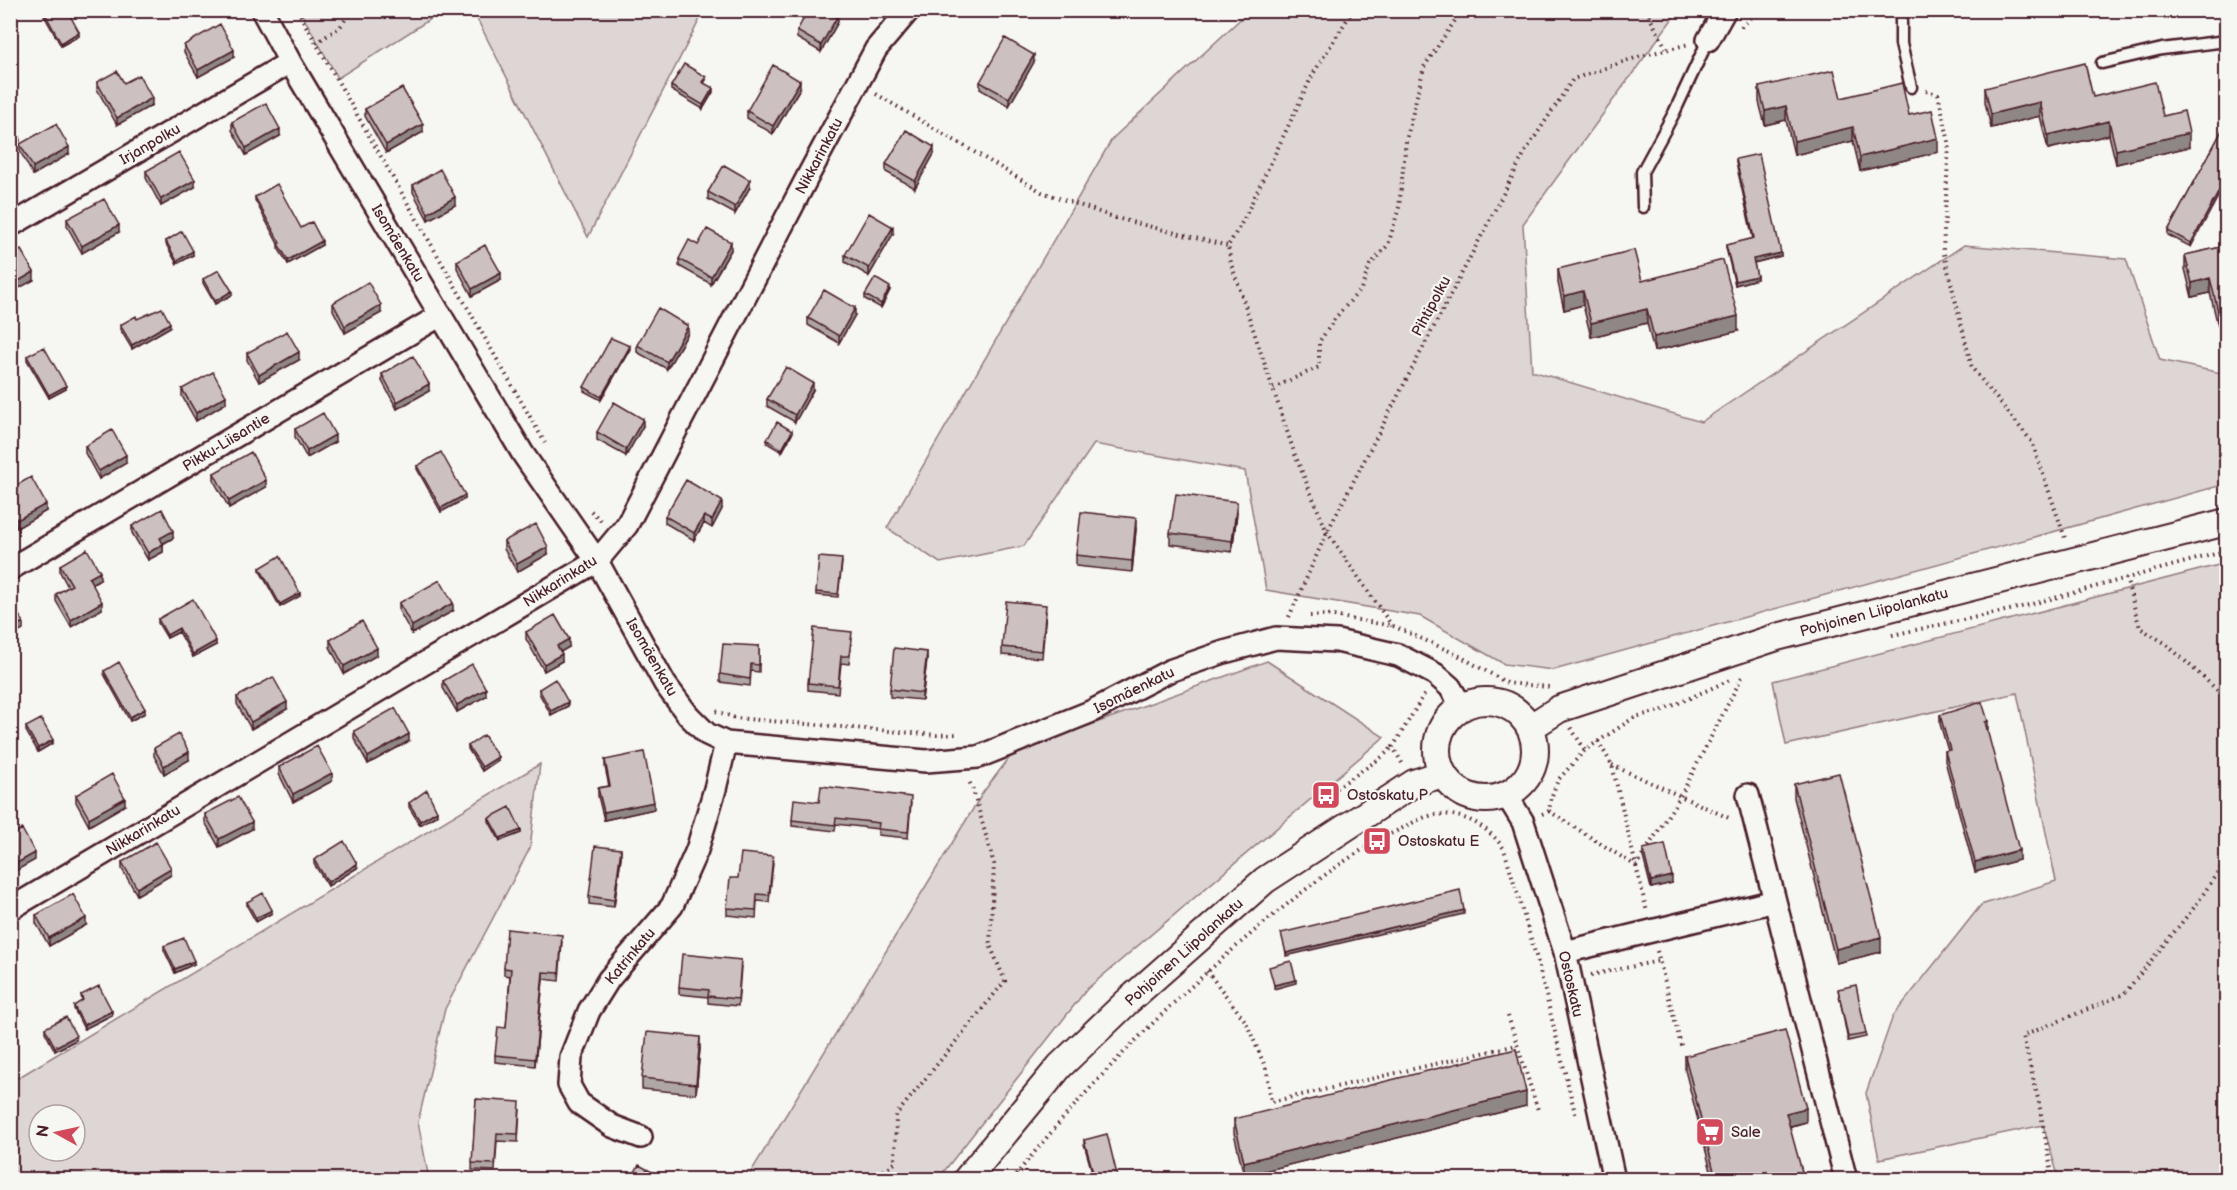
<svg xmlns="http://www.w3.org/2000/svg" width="2237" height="1190" font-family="'Balsamiq Sans',sans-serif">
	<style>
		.green { fill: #ddd6d5; stroke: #947a80; stroke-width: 1.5; fill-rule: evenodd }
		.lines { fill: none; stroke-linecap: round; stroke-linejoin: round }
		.service-casing { stroke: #4a1f2b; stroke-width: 15 }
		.minor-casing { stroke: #4a1f2b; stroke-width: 26 }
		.tertiary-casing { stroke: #4a1f2b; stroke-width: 30 }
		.path { stroke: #4a1f2b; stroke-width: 4; stroke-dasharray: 1.5 4.5; stroke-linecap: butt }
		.service { stroke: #f6f6f2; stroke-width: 10 }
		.minor { stroke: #f6f6f2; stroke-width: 21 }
		.tertiary { stroke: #f6f6f2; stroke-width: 26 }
		.wall { fill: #afa6a5; stroke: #4a1f2b; stroke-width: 1.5 }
		.shaded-wall { fill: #8f8786; stroke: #4a1f2b; stroke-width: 1.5 }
		.building { fill: #ccc1c0; stroke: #4a1f2b; stroke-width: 1.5 }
		.labels { text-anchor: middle; stroke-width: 4.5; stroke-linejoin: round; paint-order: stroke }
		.street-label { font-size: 15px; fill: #4a1f2b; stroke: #f6f6f2 }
		.poi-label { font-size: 15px; fill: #4a1f2b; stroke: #f6f6f2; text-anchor: start }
	</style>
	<rect width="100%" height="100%" fill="#f6f6f2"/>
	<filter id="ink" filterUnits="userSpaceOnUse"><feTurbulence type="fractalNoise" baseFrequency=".0167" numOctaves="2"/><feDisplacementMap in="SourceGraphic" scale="12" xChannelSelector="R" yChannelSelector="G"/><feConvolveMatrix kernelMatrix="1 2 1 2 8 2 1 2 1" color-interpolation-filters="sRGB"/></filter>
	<g filter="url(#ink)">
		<path class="green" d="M300 11H443L338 78Z
			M473 11H704L588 237Z
			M1249 11H1678L1523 224 1532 371 1701 422 1964 245 2126 259 2160 360 2226 374V484L1554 670 1504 664 1420 616 1266 590 1245 471 1094 444 1024 546 940 563 887 528 1112 139Z
			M2226 563V1179H2059L2043 1125 1879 1159 1866 1093 1893 1016 1981 905 2056 881 2017 693 1786 745 1773 681Z
			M1267 661 1384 737 1087 989 938 1179 746 1180 984 791 1013 753Z
			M540 764 530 848 445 1009 418 1122 429 1179 19 1180 11 1165V1082ZM39 1115H75V1151H39Z"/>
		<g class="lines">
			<g class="service-casing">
				<path id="service" d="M1901 10V44L1911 87
					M2102 63 2162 49 2226 41
					M1643 207 1642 172 1674 113 1708 40"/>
			</g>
			<g class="minor-casing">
				<path id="minor" d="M262 10 290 62 523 454 597 561 665 684 688 715 707 734 726 743 926 761 978 757 1090 712 1169 671 1224 652 1276 638 1337 641 1398 655 1435 674 1450 687 1462 707
					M1708 40 1725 10
					M10 226 290 62
					M10 569 441 315
					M1748 795 1846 1180
					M1507 796 1523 822 1565 952 1614 1180
					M10 909 597 561 627 525 809 174 876 49 909 10
					M1565 952 1775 901
					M641 1137 612 1126 579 1103 569 1085 571 1057 589 1011 609 979 672 906 697 850 715 789 726 743"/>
			</g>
			<g class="tertiary-casing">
				<path id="tertiary" d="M1437 750a49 49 0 1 1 98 0a49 49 0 1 1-98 0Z
					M1531 727 1559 709 1777 637 2226 522
					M966 1180 1060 1066 1128 1001 1265 880 1414 783 1442 774"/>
			</g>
			<path class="path" d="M297 10 545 443
				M1353 10 1313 74 1244 219 1228 246 1231 263 1295 455 1327 532 1392 626
				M1646 10 1666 48
				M1741 27 1761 10
				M316 43 340 27 352 10
				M1926 91 1938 94 1949 142 1943 250 1972 368 2032 442 2065 538
				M876 94 1042 192 1116 218 1228 246
				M1273 388 1319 367V342L1336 317 1361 289 1370 265 1388 245 1399 207 1406 141 1424 67 1462 10
				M591 511 603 523
				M2126 578 2140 628 2165 643 2226 698
				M1310 616 1327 615 1393 626 1456 654 1507 683 1549 687
				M1289 617 1327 532 1525 152 1573 79 1641 56 1689 44
				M1892 635 2014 609 2226 551
				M716 711 735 718 937 735 958 734
				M1571 728 1585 750
				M1598 741 1612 765 1647 912
				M1402 763 1393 747 1426 691
				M1612 765 1731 819
				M1326 795 1382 757 1393 747
				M1549 811 1636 866 1681 795 1743 675
				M1542 814 1549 811 1551 798 1558 780 1585 750 1635 717 1663 710 1732 679
				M1657 951 1682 1049
				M1207 971 1246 1022 1267 1071 1271 1102 1517 1045
				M1591 975 1659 961
				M1508 1016 1538 1110
				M868 1180 895 1163 896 1115 1005 981 990 945 994 864 973 790 968 779
				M1012 1180C1099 1070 1198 973 1309 887 1339 864 1370 843 1405 827 1412 823 1421 818 1429 816 1458 809 1488 825 1504 849L1537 959 1576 1117
				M2053 1180 2039 1103 2023 1036 2124 994 2196 905 2226 860"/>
			<use href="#service" class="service"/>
			<use href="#minor" class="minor"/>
			<use href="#tertiary" class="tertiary"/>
		</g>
		<path class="wall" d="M41 10H67L79 36 61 46Z
			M1065 10H1076L1071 16Z
			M838 22 821 52 797 38V31Z
			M184 45 234 57 198 77 184 52Z
			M1034 62 1009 106 980 89V82Z
			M706 80 704 83 713 92 703 109 671 90V86Z
			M97 82 124 83 152 105 117 125 97 89Z
			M1759 87 1841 98 1909 115 1938 152 1860 171 1853 141 1794 155 1786 120 1765 125 1759 102Z
			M800 88 773 134 747 118V111Z
			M1985 88 2093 97 2163 116 2189 147 2116 164 2109 135 2048 149 2040 116 1991 128 1985 102Z
			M365 109 423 132 386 153 365 116Z
			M232 122 280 136 246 155 232 130Z
			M2226 123 2191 247 2168 235V231Z
			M20 144 69 154 33 175 20 151Z
			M934 154 915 188 886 172V164Z
			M1736 159 1781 256 1754 263 1757 279 1735 285 1726 248V245L1753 239 1736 163Z
			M146 171 195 187 161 206 146 178Z
			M413 185 455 205 428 220 413 192Z
			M750 187 735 214 708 199V192Z
			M255 197 322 245 288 264 278 248V244L255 200Z
			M67 219 119 232 82 253 67 226Z
			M893 234 869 276 845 262V255Z
			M166 241 193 255 177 264 166 244Z
			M698 245 731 250 711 284 679 266V259Z
			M2226 246 2218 326 2210 293 2192 297 2185 269V255Z
			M457 261 501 280 472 296 457 268Z
			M1558 269 1642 281 1738 331 1654 351 1647 323 1591 337 1583 305 1564 310 1558 283Z
			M203 279 232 295 215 304 203 283Z
			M890 290 881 308 865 299V295Z
			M333 303 381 313 345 333 333 310Z
			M855 315 839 343 808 325V318Z
			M137 319 170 327 132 349 120 329V325Z
			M688 333 667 369 637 352V345Z
			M630 349 601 400 584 391V387Z
			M247 353 299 360 259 382 247 360Z
			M27 356 66 389 49 398 27 360Z
			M382 374 429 391 397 409 382 381Z
			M182 389 226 403 196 421 182 396Z
			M813 390 795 422 767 406V399Z
			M643 426 626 456 597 440V432Z
			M295 429 335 442 307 458 295 437Z
			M792 434 782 452 767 443V440Z
			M85 446 126 463 99 479 85 453Z
			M417 466 465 499 441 512 417 469Z
			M214 473 266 487 229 508 214 481Z
			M10 489 46 511 17 528 10 516Z
			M722 509 712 528 704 523 694 540 665 523V516Z
			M1237 513 1232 552 1170 544V533Z
			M132 526 173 538 163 544V552L148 560 132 533Z
			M1136 529 1132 572 1076 566V555Z
			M504 541 548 554 517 572 504 549Z
			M842 563 838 597 816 595V592Z
			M60 565 100 579 92 584 102 609 71 627 56 601V594L68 587 60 572Z
			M260 568 300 596 280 607 260 571Z
			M399 603 453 611 412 634 399 611Z
			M1046 612 1042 658 1002 655V647Z
			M158 619 216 645 193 657 179 632 167 638 158 623Z
			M526 632 569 647 560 652 562 661 544 671 526 639Z
			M852 639 849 664 841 663 838 693 808 690V683Z
			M330 640 377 655 344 674 330 647Z
			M759 646V672L751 671 750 686 720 682V674Z
			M927 659 922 700 890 697V689Z
			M104 671 145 713 130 721 104 674Z
			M443 681 486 696 457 712 443 688Z
			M539 689 568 706 551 715 539 693Z
			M237 697 287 709 251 729 237 704Z
			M1940 715 1988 731H1987L2019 860 1975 872 1945 761V751H1948L1940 724Z
			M26 727 53 743 38 752 26 731Z
			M354 731 409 741 368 764 354 738Z
			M468 746 498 760 482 771 468 749Z
			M154 748 189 760 164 774 154 756Z
			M605 760 654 809 604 820 598 796V788L609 786 605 767Z
			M279 767 332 781 293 802 279 774Z
			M1794 784 1881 952 1836 963 1794 798Z
			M76 795 125 805 89 826 76 802Z
			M819 802 911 803 908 838 878 835V829L836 824 835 831 792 826V820Z
			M409 803 437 815 420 825 409 807Z
			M205 814 252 829 219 847 205 822Z
			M489 818 521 833 500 841 489 821Z
			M1643 849 1672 883 1651 888 1643 857Z
			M621 857 614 907 589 904V896Z
			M314 860 357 868 328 886 314 864Z
			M122 862 171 875 137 895 122 869Z
			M773 863 769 902 757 901 756 918 727 915V908L738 878Z
			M247 902 272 913 256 922 247 906Z
			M36 915 86 925 49 946 36 923Z
			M562 942 559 981 543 979 535 1066 495 1062V1055L506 1028 510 976 504 975V968Z
			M164 946 194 964 175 973 164 950Z
			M741 967 738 1006 708 1003V997L679 994V987Z
			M1838 989 1866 1034V1037L1848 1041Z
			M81 995 112 1015 84 1029 74 1009V1006L82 1001Z
			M45 1028 76 1040 55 1051 45 1032Z
			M700 1048 696 1094 642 1089V1078Z
			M1685 1056 1806 1122 1789 1127 1804 1179H1713L1685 1070Z
			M476 1099 520 1109 518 1142 497 1141 495 1171 472 1170Z
			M1526 1106 1244 1176 1234 1133V1119Z
			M1084 1140 1118 1179H1094L1084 1144Z"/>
		<path class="shaded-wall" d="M838 15V22L821 52V45Z
			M79 32V36L61 46V43Z
			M234 50V57L198 77V70Z
			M1034 55V62L1009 106V98Z
			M800 81V88L773 134V126Z
			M713 88V92L703 109V105Z
			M152 98V105L117 125V118Z
			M2040 102V116L1991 128V114Z
			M1786 106V120L1765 125V111Z
			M2109 121V135L2048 149V135Z
			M423 124V132L386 153V145Z
			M1853 127V141L1794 155V141Z
			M280 129V136L246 155V148Z
			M2189 133V147L2116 164V150Z
			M20 137V141L10 146V142Z
			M1938 138V152L1860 171V157Z
			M69 147V154L33 175V167Z
			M934 147V154L915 188V181Z
			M2226 178V182L2191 247V243Z
			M195 180V187L161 206V199Z
			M750 180V187L735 214V207Z
			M455 197V205L428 220V213Z
			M119 225V232L82 253V246Z
			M893 227V234L869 276V268Z
			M322 241V245L288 264V260Z
			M731 242V250L711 284V277Z
			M193 251V255L177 264V261Z
			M1781 253V256L1753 263V259Z
			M34 272V280L10 293V286Z
			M501 273V280L472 296V289Z
			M1757 276V279L1735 285V281Z
			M2210 278V293L2192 297V283Z
			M890 287V290L881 308V304Z
			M232 291V295L215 304V301Z
			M1583 291V305L1564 310V296Z
			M381 305V313L345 333V326Z
			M855 308V315L839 343V336Z
			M1647 309V323L1591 337V323Z
			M2226 309V324L2218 326V311Z
			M1738 316V331L1654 351V337Z
			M170 323V327L132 349V345Z
			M688 326V333L667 369V362Z
			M630 346V349L601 400V397Z
			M299 352V360L259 382V375Z
			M813 383V390L795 422V415Z
			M429 384V391L397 409V402Z
			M66 386V389L49 398V395Z
			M226 396V403L196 421V413Z
			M643 419V426L626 456V449Z
			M792 431V434L782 452V449Z
			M335 435V442L307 458V451Z
			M126 455V463L99 479V471Z
			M266 480V487L229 508V501Z
			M465 495V499L441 512V508Z
			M722 501V509L712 528V520Z
			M1237 502V513L1232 552V541Z
			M46 504V511L17 528V520Z
			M704 516V523L694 540V533Z
			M1136 518V529L1132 572V561Z
			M173 531V538L160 545V538Z
			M163 544V552L148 560V553Z
			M548 547V554L517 572V564Z
			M100 572V579L89 585V578Z
			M300 593V596L280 607V604Z
			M102 602V609L71 627V620Z
			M453 603V611L412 634V626Z
			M23 622V630L10 637V629Z
			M179 628V632L167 638V635Z
			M569 639V647L557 654V646Z
			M216 641V645L193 657V654Z
			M377 648V655L344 674V666Z
			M927 652V659L922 700V693Z
			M562 654V661L544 671V664Z
			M486 689V696L457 712V705Z
			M287 702V709L251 729V722Z
			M568 702V706L551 715V711Z
			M145 709V713L130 721V717Z
			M1988 721V731L1985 732V722Z
			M409 734V741L368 764V757Z
			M53 740V743L38 752V748Z
			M189 752V760L164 774V766Z
			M498 757V760L482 771V767Z
			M332 773V781L293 802V794Z
			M125 798V805L89 826V818Z
			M654 802V809L604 820V812Z
			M437 811V815L420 825V821Z
			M252 822V829L219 847V839Z
			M521 830V833L500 841V838Z
			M621 849V857L614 907V900Z
			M2019 850V860L1975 872V862Z
			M35 853V860L10 874V867Z
			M357 864V868L328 886V882Z
			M171 868V875L137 895V888Z
			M1672 876V883L1651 888V881Z
			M272 910V913L256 922V918Z
			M1464 910V914L1286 956V953Z
			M86 918V925L49 946V938Z
			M1881 937V952L1836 963V949Z
			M15 960V967L10 970V962Z
			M194 961V964L175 973V969Z
			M543 972V979L535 1066V1059Z
			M1296 980V983L1274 989V985Z
			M112 1011V1015L84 1029V1025Z
			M76 1036V1040L55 1051V1047Z
			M700 1037V1048L696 1094V1084Z
			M1526 1092V1106L1244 1176V1162Z
			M1806 1108V1122L1786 1127V1113Z"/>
		<path class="building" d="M43 10H67L79 32 61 43Z
			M808 10H830L838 15 821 45 797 31Z
			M220 24 234 50 198 70 184 45Z
			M1005 38 1034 55 1009 98 980 82Z
			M2085 63 2093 97 2155 82 2163 116 2184 111 2189 133 2116 150 2109 121 2048 135 2040 102 1991 114 1985 88Z
			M684 64 706 77 702 82 713 88 703 105 671 86Z
			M773 65 800 81 773 126 747 111Z
			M1834 70 1841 98 1902 83 1909 115 1932 110 1938 138 1860 157 1853 127 1794 141 1786 106 1765 111 1759 87Z
			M117 71 124 83 139 75 152 98 117 118 97 82Z
			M402 88 423 124 386 145 365 109Z
			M266 103 280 129 246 148 232 122Z
			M10 120 20 137 10 142Z
			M2226 123V178L2191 243 2168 231Z
			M56 124 69 147 33 167 20 144Z
			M906 130 934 147 915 181 886 164Z
			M179 152 195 180 161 199 146 171Z
			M1759 154 1781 253 1753 259 1757 276 1735 281 1726 245 1754 238 1736 159Z
			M724 165 750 180 735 207 708 192Z
			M440 169 455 197 428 213 413 185Z
			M277 184 301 228 312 222 322 241 288 260 278 244 280 243 255 197Z
			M104 199 119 225 82 246 67 219Z
			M869 213 893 227 869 268 845 255Z
			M707 229 731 242 711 277 679 259 689 240 698 245Z
			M182 231 193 251 177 261 166 241Z
			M485 245 501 273 472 289 457 261Z
			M2226 246V309L2218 311 2210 278 2192 283 2185 255Z
			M21 250 34 272 10 286V256Z
			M1634 250 1642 281 1723 260 1738 316 1654 337 1647 309 1591 323 1583 291 1564 296 1558 269Z
			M219 270 232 291 215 301 203 279Z
			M875 278 890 287 881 304 865 295Z
			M368 282 381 305 345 326 333 303Z
			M824 290 855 308 839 336 808 318Z
			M162 308 170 323 132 345 120 325 136 316 137 319Z
			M658 308 688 326 667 362 637 345Z
			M287 331 299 352 259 375 247 353Z
			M611 338 630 346 601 397 584 387Z
			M44 347 66 386 49 395 27 356Z
			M413 356 429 384 397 402 382 374Z
			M786 367 813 383 795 415 767 399Z
			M213 372 226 396 196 413 182 389Z
			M614 402 643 419 626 449 597 432Z
			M323 413 335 435 307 451 295 429Z
			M777 422 792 431 782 449 767 440Z
			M112 430 126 455 99 471 85 446Z
			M251 452 266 480 229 501 214 473Z
			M441 452 465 495 441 508 417 466Z
			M31 477 46 504 17 520 10 509V489Z
			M686 480 722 501 712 520 704 516 694 533 665 516Z
			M1176 494 1237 502 1232 541 1170 533Z
			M162 509 173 531 160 538 163 544 148 553 132 526Z
			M1081 512 1136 518 1132 561 1076 555Z
			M536 524 548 547 517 564 504 541Z
			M87 549 100 572 89 578 102 602 71 620 56 594 72 585 60 565Z
			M280 556 300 593 280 604 260 568Z
			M819 557 842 559 838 594 816 592Z
			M440 580 453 603 412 626 399 603Z
			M193 599 216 641 193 654 179 628 167 635 158 619Z
			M10 600 23 622 10 629Z
			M1006 601 1046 605 1042 651 1002 647Z
			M555 615 569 639 557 646 562 654 544 664 526 632Z
			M362 621 377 648 344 666 330 640Z
			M814 628 852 632 849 656H841L838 686 808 683Z
			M723 644 759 646V665L751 664 750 679 720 674Z
			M894 648 927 652 922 693 890 689Z
			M119 662 145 709 130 717 104 671Z
			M472 664 486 689 457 705 443 681Z
			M273 677 287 702 251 722 237 697Z
			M555 679 568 702 551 711 539 689Z
			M1982 702 1988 721 1985 722 2019 850 1975 862 1945 751 1950 750 1940 715Z
			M395 708 409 734 368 757 354 731Z
			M41 719 53 740 38 748 26 727Z
			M179 734 189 752 164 766 154 748Z
			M484 735 498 757 482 767 468 746Z
			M317 746 332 773 293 794 279 767Z
			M644 752 654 802 604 812 598 788 610 786 605 760Z
			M1839 773 1881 937 1836 949 1794 784Z
			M112 774 125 798 89 818 76 795Z
			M821 786 911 797 908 832 878 829 879 823 836 818 835 825 792 820 794 799 819 802Z
			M427 790 437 811 420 821 409 803Z
			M238 797 252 822 219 839 205 814Z
			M510 807 521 830 500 838 489 818Z
			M22 829 35 853 10 867V836Z
			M344 841 357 864 328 882 314 860Z
			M156 842 171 868 137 888 122 862Z
			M1665 844 1672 876 1651 881 1643 849Z
			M595 846 621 849 614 900 589 896Z
			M741 853 773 856 769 895 757 894 756 910 727 908 730 878H738Z
			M1460 890 1464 910 1286 953 1281 933Z
			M263 893 272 910 256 918 247 902Z
			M73 894 86 918 49 938 36 915Z
			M507 929 562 935 559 973 543 972 535 1059 495 1055 498 1027 506 1028 511 969 504 968Z
			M184 938 194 961 175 969 164 946Z
			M10 953 15 960 10 962Z
			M682 954 741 960 738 999 708 996 709 990 679 987Z
			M1291 961 1296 980 1274 985 1269 967Z
			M1856 985 1866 1034 1848 1037 1838 989Z
			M99 986 112 1011 84 1025 74 1006 83 1000 81 995Z
			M66 1017 76 1036 55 1047 45 1028Z
			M1785 1030 1806 1108 1786 1113 1804 1179H1716L1685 1056Z
			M647 1032 700 1037 696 1084 642 1078Z
			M1516 1049 1526 1092 1244 1162 1234 1119Z
			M476 1099 520 1102 518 1134 497 1133 495 1164 472 1163Z
			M1107 1134 1118 1179H1095L1084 1140Z
			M639 1165 665 1179H631Z"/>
	</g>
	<defs>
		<g id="bus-square" transform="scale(1.5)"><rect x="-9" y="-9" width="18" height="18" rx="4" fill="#d1495b" stroke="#f6f6f2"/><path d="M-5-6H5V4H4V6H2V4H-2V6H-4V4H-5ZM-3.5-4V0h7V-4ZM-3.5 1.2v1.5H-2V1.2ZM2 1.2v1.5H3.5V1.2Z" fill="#fff"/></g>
		<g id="supermarket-square" transform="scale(1.5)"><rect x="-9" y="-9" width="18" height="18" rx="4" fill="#d1495b" stroke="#f6f6f2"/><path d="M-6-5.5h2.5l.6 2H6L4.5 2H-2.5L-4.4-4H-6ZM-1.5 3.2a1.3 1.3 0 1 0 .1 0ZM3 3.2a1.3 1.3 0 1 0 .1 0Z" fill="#fff"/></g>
	</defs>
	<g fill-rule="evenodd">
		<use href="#bus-square" x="1326" y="795"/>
		<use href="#bus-square" x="1377" y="841"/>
		<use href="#supermarket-square" x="1710" y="1132"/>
	</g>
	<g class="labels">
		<g class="street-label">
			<text transform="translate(150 144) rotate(-30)" y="5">Irjanpolku</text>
			<text transform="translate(819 156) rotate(-62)" y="5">Nikkarinkatu</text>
			<text transform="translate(398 243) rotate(59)" y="5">Isomäenkatu</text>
			<text transform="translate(1431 306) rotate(-62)" y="5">Pihtipolku</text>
			<text transform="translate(226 442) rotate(-31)" y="5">Pikku-Liisantie</text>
			<text transform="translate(560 581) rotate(-32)" y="5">Nikkarinkatu</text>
			<text transform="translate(1874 612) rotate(-15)" y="5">Pohjoinen Liipolankatu</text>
			<text transform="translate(652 657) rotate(60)" y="5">Isomäenkatu</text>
			<text transform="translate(1134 690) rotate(-26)" y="5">Isomäenkatu</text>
			<text transform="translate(143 830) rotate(-31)" y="5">Nikkarinkatu</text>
			<text transform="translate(1184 952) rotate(-42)" y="5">Pohjoinen Liipolankatu</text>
			<text transform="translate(630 956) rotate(-50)" y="5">Katrinkatu</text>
			<text transform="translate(1571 984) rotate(77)" y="5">Ostoskatu</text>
		</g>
		<g class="poi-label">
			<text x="1347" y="800">Ostoskatu P</text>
			<text x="1398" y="846">Ostoskatu E</text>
			<text x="1731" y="1137">Sale</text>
		</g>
	</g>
	<rect width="2237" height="1190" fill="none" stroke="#f6f6f2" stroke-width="36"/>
	<rect x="18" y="18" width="2201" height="1154" fill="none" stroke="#4a1f2b" stroke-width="2" filter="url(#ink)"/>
	<g transform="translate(57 1133) rotate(278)"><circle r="28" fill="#f6f6f2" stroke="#b1a0a2" stroke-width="1.5"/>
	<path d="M0-4.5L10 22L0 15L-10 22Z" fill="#d1495b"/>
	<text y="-9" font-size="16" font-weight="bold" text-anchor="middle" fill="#4a1f2b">N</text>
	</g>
</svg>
